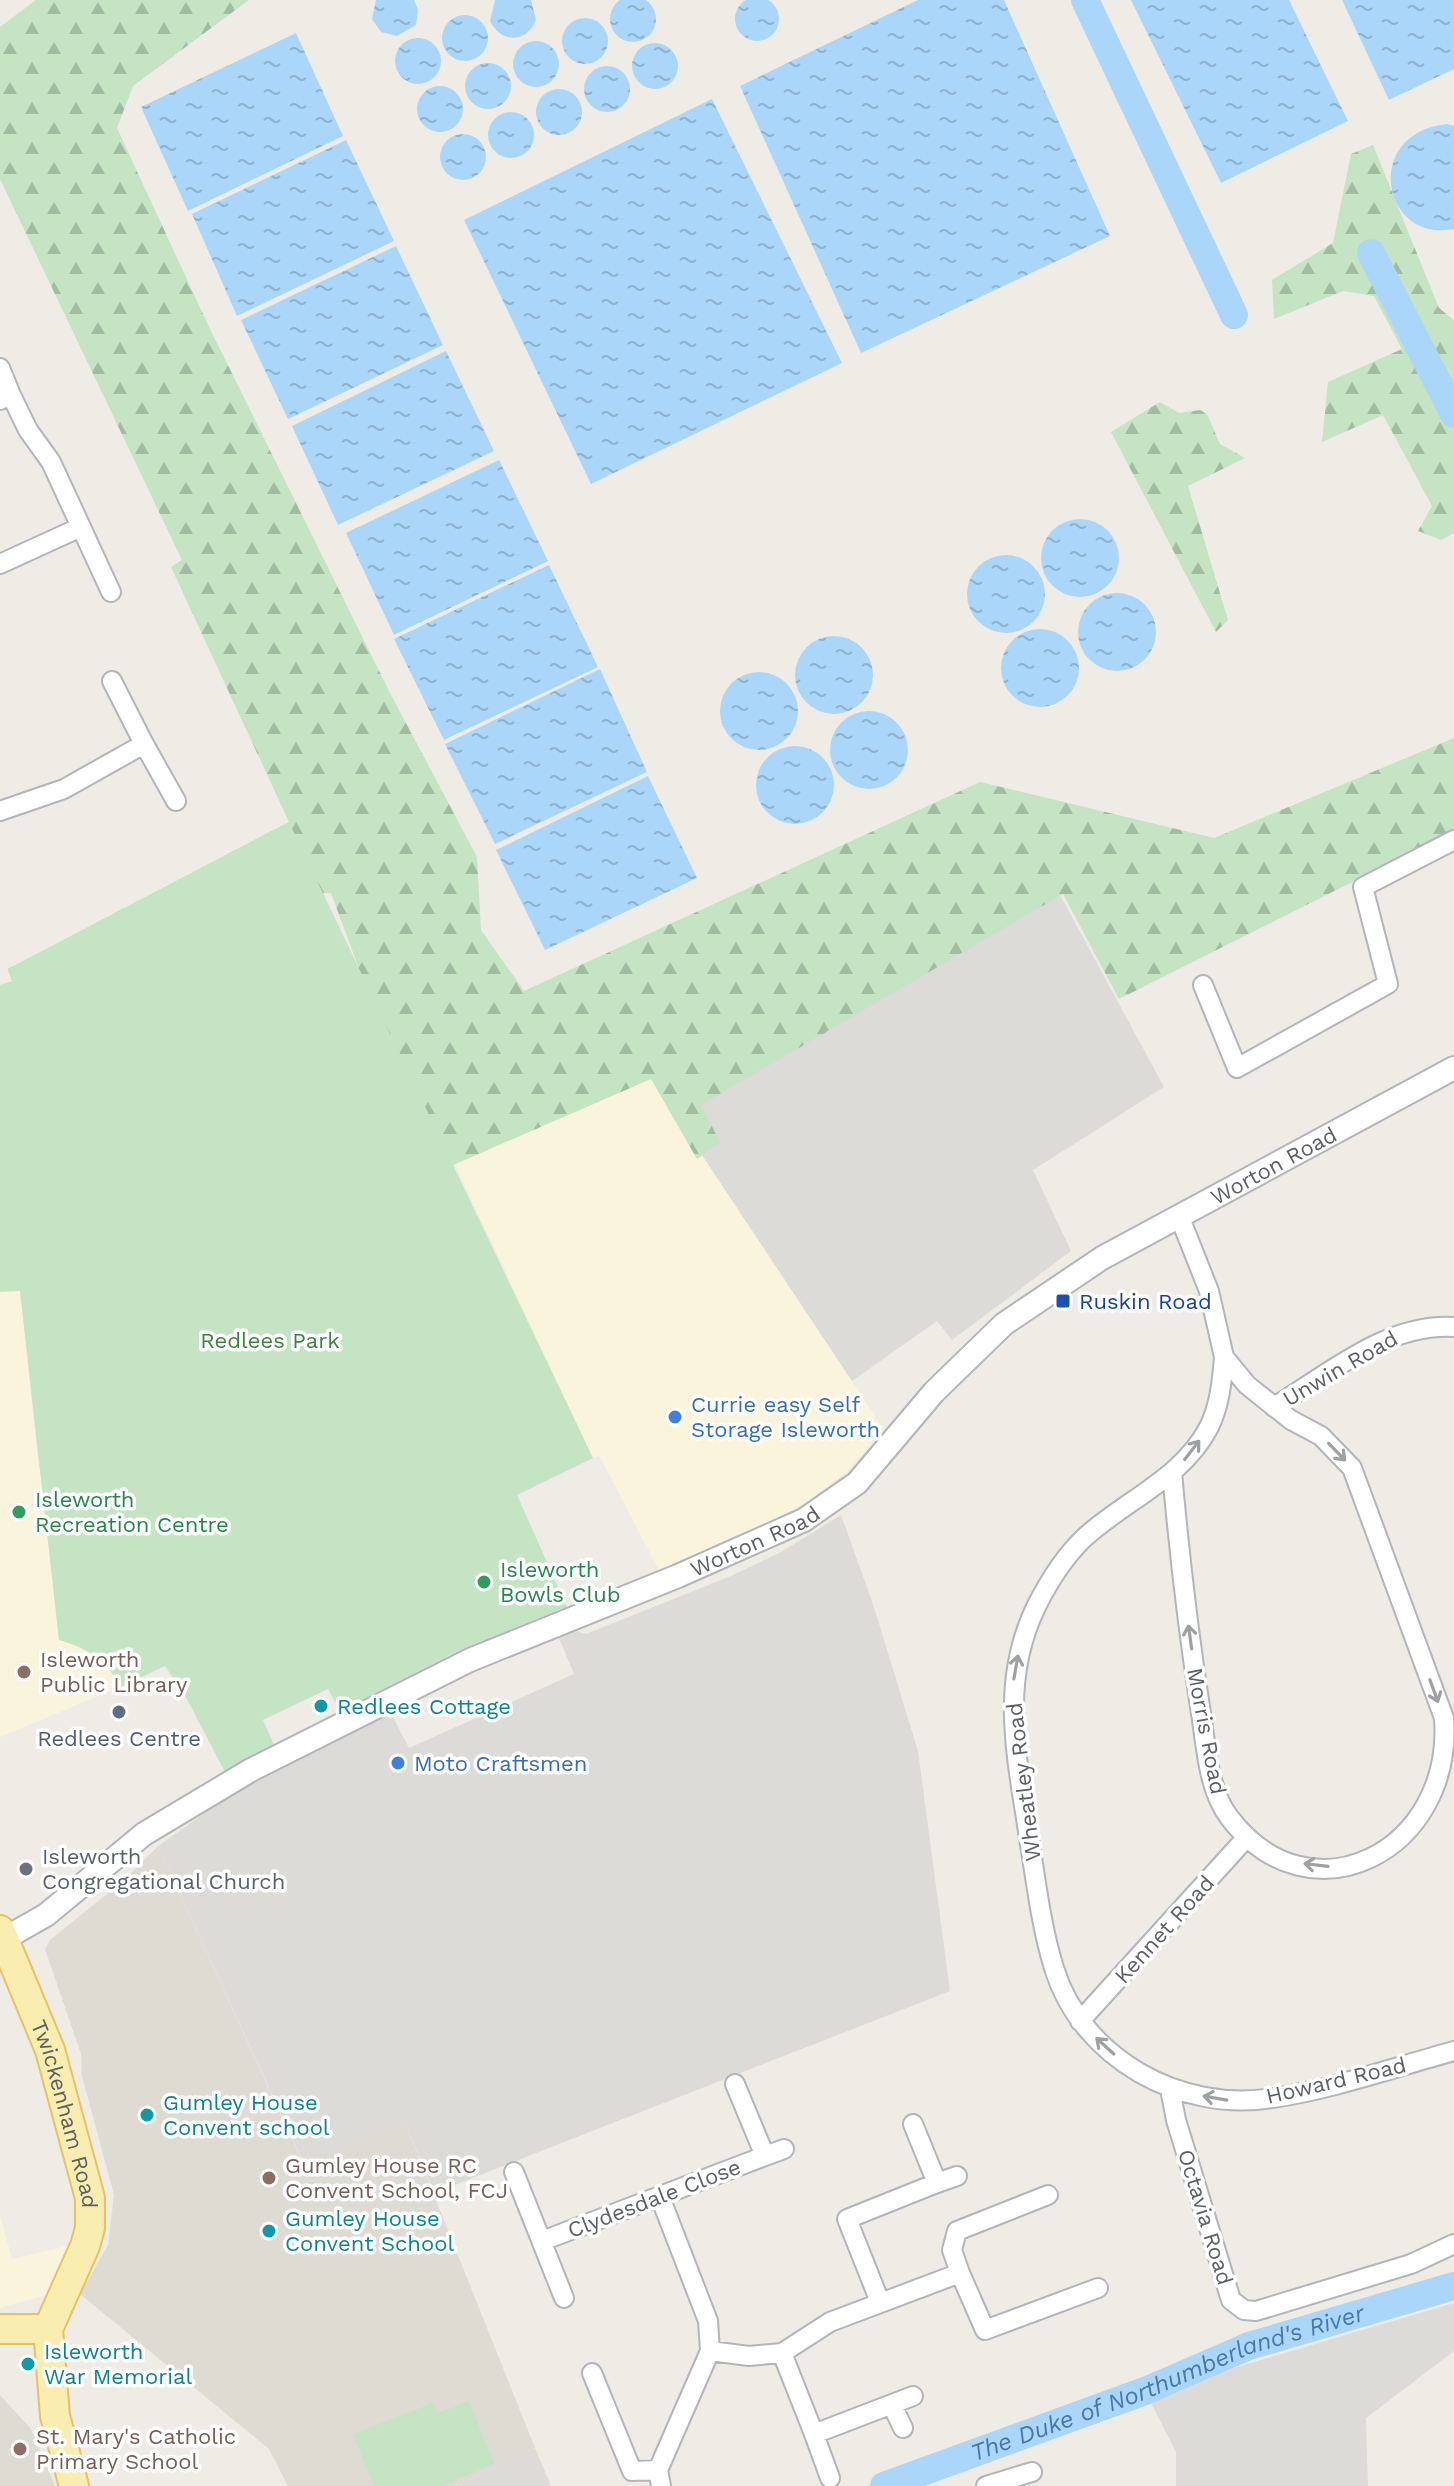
<svg xmlns="http://www.w3.org/2000/svg" width="1454" height="2486" font-family="'Work Sans',sans-serif">
	<style>
		.commercial { fill: #fbf4dd }
		.industrial { fill: #dddbd7 }
		.education { fill: #dedbd3 }
		.forest { fill: url(#forest-firs) }
		.park { fill: #c4e4c3 }
		.water { fill: url(#water-ripples) }
		.lines { fill: none; stroke-linecap: round; stroke-linejoin: round }
		.river { stroke: #aad7f9; stroke-width: 28 }
		.minor-casing { stroke: #b2b5b9; stroke-width: 22 }
		.tertiary-casing { stroke: #b2b5b9; stroke-width: 26 }
		.primary-casing { stroke: #e7c265; stroke-width: 32 }
		.minor { stroke: #fff; stroke-width: 18 }
		.tertiary { stroke: #fff; stroke-width: 22 }
		.primary { stroke: #f9edaf; stroke-width: 28 }
		.oneway { stroke: #9ea0a2 }
		.transit-dot { fill: #1a4fb4; stroke: #fff; stroke-width: 3 }
		.shop-dot { fill: #3f7fe0; stroke: #fff; stroke-width: 3 }
		.leisure-dot { fill: #2e9e5b; stroke: #fff; stroke-width: 3 }
		.education-dot { fill: #8d6e63; stroke: #fff; stroke-width: 3 }
		.culture-dot { fill: #0f9aa8; stroke: #fff; stroke-width: 3 }
		.service-dot { fill: #5c6f8a; stroke: #fff; stroke-width: 3 }
		.worship-dot { fill: #6b7280; stroke: #fff; stroke-width: 3 }
		.labels { text-anchor: middle; stroke-width: 7; stroke-linejoin: round; paint-order: stroke }
		.street-label { font-size: 22px; fill: #5d6064; stroke: #fff }
		.transit-label { font-size: 22px; fill: #164399; stroke: #fff; text-anchor: start }
		.park-label { font-size: 22px; fill: #3c843f; stroke: #fff }
		.shop-label { font-size: 22px; fill: #366cbe; stroke: #fff; text-anchor: start }
		.leisure-label { font-size: 22px; fill: #27864d; stroke: #fff; text-anchor: start }
		.education-label { font-size: 22px; fill: #785e54; stroke: #fff; text-anchor: start }
		.culture-label { font-size: 22px; fill: #0d838f; stroke: #fff; text-anchor: start }
		.service-label { font-size: 22px; fill: #4e5e75; stroke: #fff }
		.worship-label { font-size: 22px; fill: #5b616d; stroke: #fff; text-anchor: start }
		.water-label { font-size: 24px; font-style: italic; fill: #4878aa; stroke: #fff }
	</style>
	<defs>
		<pattern id="forest-firs" width="22" height="20" patternUnits="userSpaceOnUse" patternTransform="scale(2)"><rect width="22" height="20" fill="#c4e4c3"/><path d="M5 1l3.5 6h-7zM16 11l3.5 6h-7z" fill="#a2bca2"/></pattern>
		<pattern id="water-ripples" width="26" height="14" patternUnits="userSpaceOnUse" patternTransform="scale(2)"><rect width="26" height="14" fill="#aad7f9"/><path d="M2 4q2-2 4 0t4 0M15 11q2-2 4 0t4 0" fill="none" stroke="#8eb2cd"/></pattern>
	</defs>
	<rect width="100%" height="100%" fill="#eeece5"/>
	<path class="commercial" d="M647 1072 883 1428 850 1469 806 1503 711 1551 660 1572 599 1455 593 1458 454 1162Z
		M20 1290 38 1463 79 1646 112 1670 120 1687 0 1737V1292Z
		M0 2216 12 2259 68 2246 50 2294 0 2308Z"/>
	<path class="industrial" d="M1053 882 1164 1087 1033 1170 1071 1251 952 1340 937 1321 852 1381 672 1110Z
		M841 1515 873 1604 918 1751 950 1991 434 2193 405 2123 304 2164 158 1846 229 1796 391 1713 409 1748 574 1674 558 1636 572 1630 586 1634 731 1576 781 1552Z
		M1454 2303V2351L1366 2418 1368 2486H1176V2452L1151 2403 1234 2368Z
		M535 2448 551 2486H457V2485Z"/>
	<path class="education" d="M158 1846 303 2163 405 2123 535 2448 455 2486H288L269 2449 80 2294 108 2245 114 2195 82 2076 81 2054 45 1949 50 1940 123 1881Z
		M0 2395 31 2429 55 2486H0Z"/>
	<path class="forest" d="M36 0H249L133 86 117 128 209 327 390 693 477 857 481 930 524 991 980 782 1214 838 1454 738V831L1119 999 1063 894 701 1105 720 1142 697 1159 651 1079 451 1166 409 1104 331 893 287 894 0 985 12 981 8 969 289 822 171 567 182 560 0 179V27Z
		M1373 145 1439 308 1454 320V533L1441 540 1418 531 1432 506 1383 415 1322 442 1328 382 1402 349 1374 296 1343 291 1274 319 1272 280 1333 243 1351 154Z
		M1160 402 1179 413 1200 410 1207 414 1220 444 1245 458 1188 486 1228 620 1216 632 1111 432Z"/>
	<path class="park" d="M289 822 593 1458 517 1495 567 1607 458 1651 340 1711 328 1689 263 1720 274 1745 225 1772 187 1699 165 1666 120 1687C108 1661 87 1648 59 1640L20 1291 0 1292V985L12 981 8 969Z
		M469 2401 494 2464 441 2486H374L353 2434 433 2403 438 2413Z"/>
	<path class="water" d="M610 19a23 23 0 1 1 46 0a23 23 0 1 1-46 0Z
		M735 19a22 22 0 1 1 44 0a22 22 0 1 1-44 0Z
		M376 0H414L418 10 416 25 397 36 381 32 372 19Z
		M495 0H531L536 20C527 43 501 44 490 21Z
		M918 0H1004L1110 236 861 353 740 86Z
		M1131 0H1289L1348 121 1221 183Z
		M1342 0H1454V69L1389 100Z
		M442 38a23 23 0 1 1 46 0a23 23 0 1 1-46 0Z
		M562 41a23 23 0 1 1 46 0a23 23 0 1 1-46 0Z
		M296 33 343 136 188 211 141 107Z
		M395 61a23 23 0 1 1 46 0a23 23 0 1 1-46 0Z
		M513 64a23 23 0 1 1 46 0a23 23 0 1 1-46 0Z
		M632 66a23 23 0 1 1 46 0a23 23 0 1 1-46 0Z
		M465 86a23 23 0 1 1 46 0a23 23 0 1 1-46 0Z
		M584 89a23 23 0 1 1 46 0a23 23 0 1 1-46 0Z
		M417 109a23 23 0 1 1 46 0a23 23 0 1 1-46 0Z
		M536 112a23 23 0 1 1 46 0a23 23 0 1 1-46 0Z
		M712 99 842 363 591 484 464 220Z
		M488 135a23 23 0 1 1 46 0a23 23 0 1 1-46 0Z
		M1447 124 1454 126V229C1382 244 1361 133 1447 124Z
		M440 157a23 23 0 1 1 46 0a23 23 0 1 1-46 0Z
		M346 140 394 241 237 316 192 214Z
		M396 246 443 345 288 419 241 320Z
		M446 351 494 451 338 525 292 426Z
		M499 460 548 561 394 635 346 533Z
		M1041 558a39 39 0 1 1 78 0a39 39 0 1 1-78 0Z
		M967 594a39 39 0 1 1 78 0a39 39 0 1 1-78 0Z
		M549 565 598 667 444 740 394 639Z
		M1078 632a39 39 0 1 1 78 0a39 39 0 1 1-78 0Z
		M1001 668a39 39 0 1 1 78 0a39 39 0 1 1-78 0Z
		M795 675a39 39 0 1 1 78 0a39 39 0 1 1-78 0Z
		M600 669 647 772 495 844 445 744Z
		M720 711a39 39 0 1 1 78 0a39 39 0 1 1-78 0Z
		M830 750a39 39 0 1 1 78 0a39 39 0 1 1-78 0Z
		M756 785a39 39 0 1 1 78 0a39 39 0 1 1-78 0Z
		M648 776 697 878 545 950 496 850Z"/>
	<g class="lines">
		<g class="river">
			<path d="M1085 0 1234 315"/>
			<path d="M1371 253 1454 414"/>
			<path id="s1" d="M884 2486 1145 2391 1249 2346 1454 2286"/>
		</g>
		<g class="minor-casing">
			<path id="minor" d="M0 368 11 395
				M0 400 11 395 28 430 51 462 81 527 0 564
				M81 527 111 592
				M112 681 144 744
				M0 811 64 789 144 744 176 801
				M1203 985 1237 1068 1388 984 1363 887 1454 840
				M1224 1357C1222 1380 1220 1405 1209 1427 1183 1478 1124 1501 1084 1538 1063 1558 1048 1583 1036 1607 999 1683 1017 1758 1029 1838 1036 1881 1041 1926 1054 1968 1082 2059 1181 2113 1273 2098 1334 2089 1395 2067 1454 2051
				M1274 1407C1330 1373 1387 1323 1454 1327
				M1172 1472C1179 1551 1188 1629 1200 1707 1206 1742 1207 1788 1229 1817 1310 1925 1454 1851 1444 1718L1352 1468 1321 1436 1291 1420 1247 1385 1224 1357 1209 1291 1180 1218
				M1080 2021 1247 1837
				M1170 2089 1176 2120 1231 2300 1244 2310 1256 2311 1411 2264 1454 2244
				M765 2156 784 2149
				M514 2172 564 2298
				M937 2183 957 2176
				M660 2197 708 2321 710 2351 658 2470 661 2486
				M542 2241 765 2156 735 2084
				M960 2273 952 2250 957 2231 1048 2195
				M880 2302 847 2219 937 2183 913 2124
				M710 2351 749 2356 782 2353 830 2322 960 2273 985 2330 1098 2288
				M782 2353 814 2434 913 2396
				M592 2373 632 2471 658 2470
				M892 2405 903 2428
				M814 2434 830 2478
				M986 2486 1032 2472"/>
		</g>
		<g class="tertiary-casing">
			<g id="tertiary">
				<path id="s2" d="M4 1939 46 1915 144 1834 251 1770 470 1660 678 1576 804 1520 857 1483 934 1392 1004 1324 1102 1258 1454 1068"/>
			</g>
		</g>
		<g class="primary-casing">
			<g id="primary">
				<path id="s3" d="M0 1930 50 2050 90 2198V2228L85 2246 48 2329 55 2416 74 2486"/>
				<path d="M0 2329H48"/>
			</g>
		</g>
		<use href="#minor" class="minor"/>
		<use href="#tertiary" class="tertiary"/>
		<use href="#primary" class="primary"/>
	</g>
	<defs><path id="oneway-shaft" d="M-6 0H5M1.5-3L5.5 0L1.5 3" fill="none" stroke-width="1.6" stroke-linecap="round" stroke-linejoin="round" transform="scale(2)"/></defs>
	<g class="oneway">
		<use href="#oneway-shaft" transform="translate(1192 1450) rotate(-52)"/>
		<use href="#oneway-shaft" transform="translate(1337 1452) rotate(46)"/>
		<use href="#oneway-shaft" transform="translate(1190 1637) rotate(-98)"/>
		<use href="#oneway-shaft" transform="translate(1016 1667) rotate(-80)"/>
		<use href="#oneway-shaft" transform="translate(1434 1691) rotate(70)"/>
		<use href="#oneway-shaft" transform="translate(1316 1865) rotate(-173)"/>
		<use href="#oneway-shaft" transform="translate(1105 2046) rotate(-138)"/>
		<use href="#oneway-shaft" transform="translate(1215 2098) rotate(-170)"/>
	</g>
	<rect class="transit-dot" x="1055" y="1293" width="16" height="16" rx="4"/>
	<g class="shop-dot">
		<circle cx="675" cy="1417" r="8"/>
		<circle cx="398" cy="1763" r="8"/>
	</g>
	<g class="leisure-dot">
		<circle cx="19" cy="1512" r="8"/>
		<circle cx="484" cy="1582" r="8"/>
	</g>
	<g class="education-dot">
		<circle cx="24" cy="1672" r="8"/>
		<circle cx="269" cy="2178" r="8"/>
		<circle cx="20" cy="2449" r="8"/>
	</g>
	<g class="culture-dot">
		<circle cx="321" cy="1706" r="8"/>
		<circle cx="147" cy="2115" r="8"/>
		<circle cx="269" cy="2231" r="8"/>
		<circle cx="28" cy="2364" r="8"/>
	</g>
	<circle class="service-dot" cx="119" cy="1712" r="8"/>
	<circle class="worship-dot" cx="26" cy="1869" r="8"/>
	<g class="labels">
		<g class="street-label">
			<text dy="8" stroke="none"><textPath href="#s2" startOffset="1502">Worton Road</textPath></text>
			<text transform="translate(1340 1368) rotate(-30)" y="8">Unwin Road</text>
			<text dy="8" stroke="none"><textPath href="#s2" startOffset="854">Worton Road</textPath></text>
			<text transform="translate(1207 1731) rotate(79)" y="8">Morris Road</text>
			<text transform="translate(1023 1782) rotate(-97)" y="8">Wheatley Road</text>
			<text transform="translate(1164 1929) rotate(-48)" y="8">Kennet Road</text>
			<text transform="translate(1336 2080) rotate(-13)" y="8">Howard Road</text>
			<text dy="8" stroke="none"><textPath href="#s3" startOffset="196">Twickenham Road</textPath></text>
			<text transform="translate(654 2198) rotate(-21)" y="8">Clydesdale Close</text>
			<text transform="translate(1206 2217) rotate(73)" y="8">Octavia Road</text>
		</g>
		<g class="transit-label">
			<text x="1079" y="1309">Ruskin Road</text>
		</g>
		<g class="park-label">
			<text x="270" y="1348">Redlees Park</text>
		</g>
		<g class="shop-label">
			<text x="691" y="1412">Currie easy Self<tspan x="691" dy="25">Storage Isleworth</tspan></text>
			<text x="414" y="1771">Moto Craftsmen</text>
		</g>
		<g class="leisure-label">
			<text x="35" y="1507">Isleworth<tspan x="35" dy="25">Recreation Centre</tspan></text>
			<text x="500" y="1577">Isleworth<tspan x="500" dy="25">Bowls Club</tspan></text>
		</g>
		<g class="education-label">
			<text x="40" y="1667">Isleworth<tspan x="40" dy="25">Public Library</tspan></text>
			<text x="285" y="2173">Gumley House RC<tspan x="285" dy="25">Convent School, FCJ</tspan></text>
			<text x="36" y="2444">St. Mary's Catholic<tspan x="36" dy="25">Primary School</tspan></text>
		</g>
		<g class="culture-label">
			<text x="337" y="1714">Redlees Cottage</text>
			<text x="163" y="2110">Gumley House<tspan x="163" dy="25">Convent school</tspan></text>
			<text x="285" y="2226">Gumley House<tspan x="285" dy="25">Convent School</tspan></text>
			<text x="44" y="2359">Isleworth<tspan x="44" dy="25">War Memorial</tspan></text>
		</g>
		<g class="service-label">
			<text x="119" y="1746">Redlees Centre</text>
		</g>
		<g class="worship-label">
			<text x="42" y="1864">Isleworth<tspan x="42" dy="25">Congregational Church</tspan></text>
		</g>
		<g class="water-label">
			<text dy="8" stroke="none"><textPath href="#s1" startOffset="302">The Duke of Northumberland's River</textPath></text>
		</g>
	</g>
</svg>
